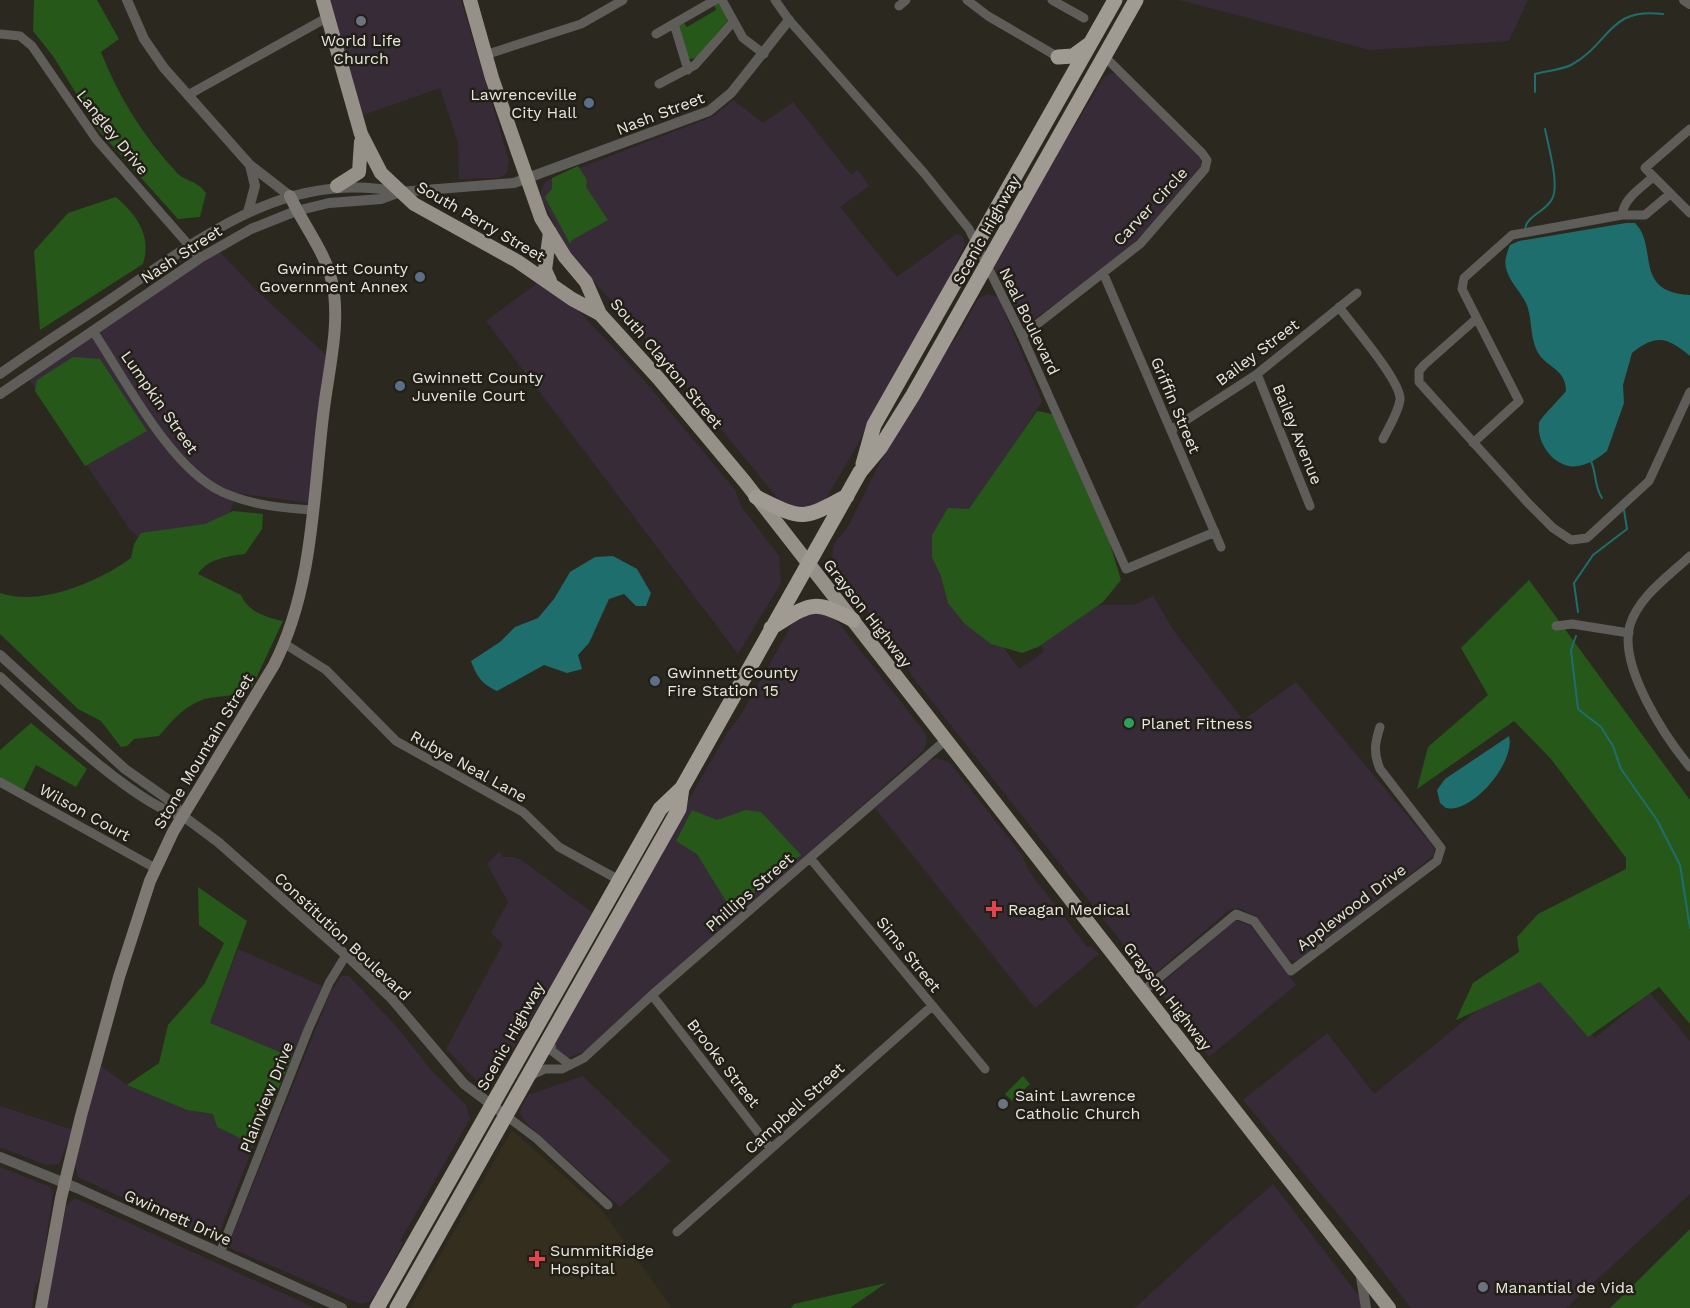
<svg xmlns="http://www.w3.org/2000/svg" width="1690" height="1308" font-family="'Work Sans',sans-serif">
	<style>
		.commercial { fill: #382b38 }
		.built { fill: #332e1e }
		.green { fill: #26581a }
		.water { fill: #1f6e6e }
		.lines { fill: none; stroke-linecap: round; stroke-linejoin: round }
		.stream { stroke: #1f6e6e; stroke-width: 2 }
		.minor { stroke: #5f5d59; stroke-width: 9 }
		.tertiary { stroke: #5f5d59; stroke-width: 10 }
		.secondary { stroke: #7e7a73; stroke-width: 12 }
		.primary { stroke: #969188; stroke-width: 14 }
		.trunk { stroke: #a09b92; stroke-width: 15 }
		.worship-dot { fill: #6b7280; stroke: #221f16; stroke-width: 2 }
		.service-dot { fill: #5c6f8a; stroke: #221f16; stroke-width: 2 }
		.leisure-dot { fill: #2e9e5b; stroke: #221f16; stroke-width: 2 }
		.health-dot { fill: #e0444e; stroke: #221f16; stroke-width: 2 }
		.labels { text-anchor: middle; stroke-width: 5; stroke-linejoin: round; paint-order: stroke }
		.poi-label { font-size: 16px; fill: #e9e7e1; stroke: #221f16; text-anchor: start }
		.street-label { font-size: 16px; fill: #e9e7e1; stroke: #221f16 }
	</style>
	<rect width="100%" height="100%" fill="#2b281f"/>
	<path class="commercial" d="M330 0H461L509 161 507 173 499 178 459 179 458 143 440 88 363 115Z
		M1179 0H1528L1509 41 1370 50Z
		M1112 73 1118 75 1201 158V166L1154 223 1107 268 1024 326 993 266 1053 156 1075 126 1104 77Z
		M733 100 763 123 793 102 851 175 858 170 869 186 840 207 897 277 956 234 962 236 965 244 924 331 822 505 815 510 784 506 668 364 580 266 565 245 541 198V191L546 181 714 116Z
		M219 251 255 289 326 355 308 503 237 493 217 546 158 553 131 531 29 379Z
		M540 281 577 309 643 379 735 490 741 506 779 556 781 583 738 654 486 321Z
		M987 294 998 297 1042 401 940 558 1019 669 1044 652 1037 637 1085 605H1133L1153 596 1176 634 1243 720 1296 682 1435 849 1433 856 1298 961 1289 960 1257 917 1238 908 1229 910 1158 971 1145 972 912 676 904 659 835 570 832 558 834 544 849 525 878 466 940 358 958 335 978 299Z
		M811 610 833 616 924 731 927 739 924 750 590 1049 566 1059 555 1049V1038L642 883 662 856 668 836 727 733 739 718 792 624Z
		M936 758 950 763 1022 855 1029 871 1087 947H1092L1099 954 1035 1008 875 808 923 764Z
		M500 851 502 857H515L527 864 594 914 493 1082 487 1085 479 1083 446 1049 503 944 491 933 508 902 487 864Z
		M1235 920 1250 925 1296 985 1209 1057 1162 995 1161 984Z
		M238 949 322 986 292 1057 210 1023Z
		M1534 964 1595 1038 1650 993 1690 1041V1194L1566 1308H1411L1356 1236 1243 1100 1327 1033 1374 1094Z
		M342 976H349L395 1025 432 1071 466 1105 470 1119 400 1241 403 1243 378 1291 369 1302 360 1304 230 1248 229 1244 331 991Z
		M100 1065 127 1085 187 1110 213 1114 217 1127 254 1145 217 1238 212 1239 78 1177 75 1165Z
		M583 1076 671 1161 620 1207 526 1123 520 1114 521 1108 528 1095Z
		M0 1106 73 1130 59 1164 46 1165 0 1147Z
		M0 1167 48 1186 53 1192 42 1270 34 1290 32 1308H0Z
		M1273 1184 1368 1308H1135L1209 1240Z
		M74 1199H77L315 1308H47L66 1206Z"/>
	<path class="built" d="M512 1130 602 1210 672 1308H410Z"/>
	<path class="green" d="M34 0H97L119 39 101 52C119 98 144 137 177 173 186 182 197 180 206 193L200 217 178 219 100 132 53 56 33 31Z
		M720 1 729 19 696 58 690 59 687 56 678 26 683 22 687 27 716 10 714 4Z
		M578 166 587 180 586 187 608 220 572 240 570 244 545 197 552 189V178Z
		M116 197C137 216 152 235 143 264L40 330 34 251 68 213Z
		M73 357 100 359 147 431 85 466 35 391 37 380Z
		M1037 411 1052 414 1110 544 1121 580 1103 602 1038 647 1022 653 991 644 964 623 948 603 941 576 932 557V535L948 508 969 509Z
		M233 511 263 514 262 529 245 554C229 556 207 559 198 574L241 595C248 612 266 617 283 621L252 687C237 699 219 694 202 700 183 707 172 721 159 736L134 739 127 746 121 747 101 721 78 709 0 634V593C40 607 98 582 131 558L134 544 141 533 205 524Z
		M1529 580 1690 800V1024L1659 987 1588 1037 1540 982 1456 1020 1473 983 1519 952 1517 937 1538 914 1626 869V858L1551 759 1514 721 1417 789 1428 747 1488 695 1461 648Z
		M31 723 87 769 76 787 36 765 23 791 0 778V750Z
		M692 810 717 820 746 810 761 812 801 855 732 911 697 854 676 841Z
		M198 887 247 921 210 1023 292 1057 254 1145 217 1127 213 1114 187 1110 127 1085 159 1063 168 1025 205 983 224 943 199 925Z
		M1023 1076 1030 1084 1012 1101 1005 1094Z
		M1690 1229V1308H1610Z
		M886 1283 850 1308H791L794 1304Z"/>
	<path class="water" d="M1626 223H1635C1659 247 1632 292 1690 295V356C1668 338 1657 333 1632 353L1623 385 1624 403 1607 451C1600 457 1588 465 1578 466 1556 470 1536 444 1539 423 1541 417 1561 398 1566 391 1566 368 1546 368 1537 351 1529 335 1533 316 1525 301 1519 290 1509 281 1506 268 1504 260 1507 253 1510 245L1519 241Z
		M613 556 637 569 651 593 646 606H636L624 594 609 599 589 643 578 655 582 669 567 673 544 665 497 691C482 684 477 677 471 661L500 642 515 627 538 618 554 599 570 572 595 557Z
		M1509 736C1516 762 1472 814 1446 808L1440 803 1437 790 1445 779Z"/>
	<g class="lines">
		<path class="stream" d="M1535 92V74C1546 71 1561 70 1571 65 1611 43 1608 7 1663 14
			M1525 230C1526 215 1546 212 1552 199 1560 185 1548 145 1545 129
			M1591 461C1597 475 1594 486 1602 498
			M1578 612 1574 583 1593 555 1627 529 1624 510
			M1576 636 1571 650 1578 709 1601 727 1613 746 1621 769 1657 820 1680 865 1690 928"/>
		<path class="minor" d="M722 0 743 38 764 54
			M775 0 789 20 924 173 969 229 1022 336 1126 569 1215 532
			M967 0 988 16 1058 57
			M1052 0 1084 18
			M899 6 906 0
			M674 24 688 70
			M0 34 20 36 32 46 96 139 200 258
			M656 34 715 0
			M485 55 581 24 623 0
			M659 84 695 65 733 22
			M188 95 328 17
			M1690 129 1645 168 1690 213
			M1622 215C1624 198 1641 188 1653 177
			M1104 275 1221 547
			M1339 307C1352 325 1402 382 1400 400 1398 413 1389 427 1383 439
			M1476 319 1424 365 1419 371V382L1528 503 1553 528 1571 540 1587 538 1649 481 1690 392
			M93 331C125 379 170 468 222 492 251 505 281 508 312 510
			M1022 336 1140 244 1205 169 1207 160 1202 153 1104 56
			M1257 374 1310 506
			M1171 430 1257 374 1357 293
			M1473 443 1519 401 1462 289 1464 278 1512 235 1622 215H1645L1670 194
			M1690 556C1669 576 1639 596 1630 625 1618 666 1665 737 1690 767
			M1556 626 1572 624 1629 633
			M285 644 326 670 396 741 523 812 559 847 619 880
			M0 782 155 868
			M810 858 985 1069
			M1143 991 1236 914 1254 921 1291 971 1437 861 1441 848 1380 769C1373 753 1375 742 1380 727
			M652 995 771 1149
			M550 1039 552 1051 569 1064
			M530 1076 545 1069H562L584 1058 652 995 947 739
			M505 1115 537 1139 608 1205
			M677 1232 932 1006
			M220 1253 308 1030 329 983 346 955"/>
		<path class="tertiary" d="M127 0 144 39 164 68 250 165 290 196
			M1684 0 1690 4
			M248 212 255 186 250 165
			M0 374C37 347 76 323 114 297 202 237 286 169 399 192
			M0 394 200 258 251 229 296 211 329 203 381 199 400 192 514 183 709 111 731 93 789 20
			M0 655 125 769 173 803 183 816 218 842 346 955 392 999 464 1084 505 1115
			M0 677C37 711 138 808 183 816
			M0 1157 77 1188 342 1308
			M1360 1271 1366 1308"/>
		<path class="secondary" d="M41 1308 61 1198 81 1116 119 977 150 881 173 832 274 665C314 587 313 493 324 408 329 368 341 321 332 282 325 251 303 225 290 196"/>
		<path class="primary" d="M323 0 361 134 381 173 414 204 517 261 572 299 600 314
			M470 0 492 78 541 218 565 257 586 282 600 314 659 379 745 482 1389 1308
			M337 186 359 172 361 142
			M550 281 545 270 550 232"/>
		<path class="trunk" d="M1058 57 1073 56 1088 45
			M863 464 874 425 1115 0
			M756 497C803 520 801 521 847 496
			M771 628C810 604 812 598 853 620
			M377 1308 644 837 660 809 682 788 860 472 880 448 913 395 1136 0
			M397 1308 679 809 682 788"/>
	</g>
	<g class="worship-dot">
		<circle cx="361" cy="21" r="6"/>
		<circle cx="1003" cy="1104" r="6"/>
		<circle cx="1483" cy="1287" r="6"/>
	</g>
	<g class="service-dot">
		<circle cx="589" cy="103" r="6"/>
		<circle cx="420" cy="277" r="6"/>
		<circle cx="400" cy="386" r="6"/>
		<circle cx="655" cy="681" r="6"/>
	</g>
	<circle class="leisure-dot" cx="1129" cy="723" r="6"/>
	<g class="health-dot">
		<path d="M991 900h6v6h6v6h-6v6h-6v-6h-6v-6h6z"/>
		<path d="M534 1250h6v6h6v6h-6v6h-6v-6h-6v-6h6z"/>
	</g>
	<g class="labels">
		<g class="poi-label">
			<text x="361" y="46" text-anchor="middle">World Life<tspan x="361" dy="18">Church</tspan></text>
			<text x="577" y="100" text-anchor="end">Lawrenceville<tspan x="577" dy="18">City Hall</tspan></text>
			<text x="408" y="274" text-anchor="end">Gwinnett County<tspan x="408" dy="18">Government Annex</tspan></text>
			<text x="412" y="383">Gwinnett County<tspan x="412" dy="18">Juvenile Court</tspan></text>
			<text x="667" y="678">Gwinnett County<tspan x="667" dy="18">Fire Station 15</tspan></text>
			<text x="1141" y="729">Planet Fitness</text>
			<text x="1008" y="915">Reagan Medical</text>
			<text x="1015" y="1101">Saint Lawrence<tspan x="1015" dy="18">Catholic Church</tspan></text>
			<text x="550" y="1256">SummitRidge<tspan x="550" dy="18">Hospital</tspan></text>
			<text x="1495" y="1293">Manantial de Vida</text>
		</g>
		<g class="street-label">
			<text transform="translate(660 113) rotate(-21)" y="6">Nash Street</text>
			<text transform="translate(113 132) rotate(51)" y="6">Langley Drive</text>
			<text transform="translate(1150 206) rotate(-47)" y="6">Carver Circle</text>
			<text transform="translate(481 221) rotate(30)" y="6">South Perry Street</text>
			<text transform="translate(986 230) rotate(-61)" y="6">Scenic Highway</text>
			<text transform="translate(181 254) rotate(-33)" y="6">Nash Street</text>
			<text transform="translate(1030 321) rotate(64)" y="6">Neal Boulevard</text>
			<text transform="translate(1257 352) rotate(-37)" y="6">Bailey Street</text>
			<text transform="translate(667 363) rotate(50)" y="6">South Clayton Street</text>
			<text transform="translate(160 402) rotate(55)" y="6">Lumpkin Street</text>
			<text transform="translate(1176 405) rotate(67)" y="6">Griffin Street</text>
			<text transform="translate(1298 434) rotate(68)" y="6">Bailey Avenue</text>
			<text transform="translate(868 613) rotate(52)" y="6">Grayson Highway</text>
			<text transform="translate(203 751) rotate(-59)" y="6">Stone Mountain Street</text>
			<text transform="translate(469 766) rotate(29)" y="6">Rubye Neal Lane</text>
			<text transform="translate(85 812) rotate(29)" y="6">Wilson Court</text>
			<text transform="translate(749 892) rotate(-41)" y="6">Phillips Street</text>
			<text transform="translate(1351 907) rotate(-37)" y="6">Applewood Drive</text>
			<text transform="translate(343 936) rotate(43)" y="6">Constitution Boulevard</text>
			<text transform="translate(909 954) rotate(51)" y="6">Sims Street</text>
			<text transform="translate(1168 996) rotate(52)" y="6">Grayson Highway</text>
			<text transform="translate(510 1036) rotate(-61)" y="6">Scenic Highway</text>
			<text transform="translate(724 1063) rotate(52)" y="6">Brooks Street</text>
			<text transform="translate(266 1097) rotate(-68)" y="6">Plainview Drive</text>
			<text transform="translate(794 1108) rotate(-42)" y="6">Campbell Street</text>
			<text transform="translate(178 1217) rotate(24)" y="6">Gwinnett Drive</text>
		</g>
	</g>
</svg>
